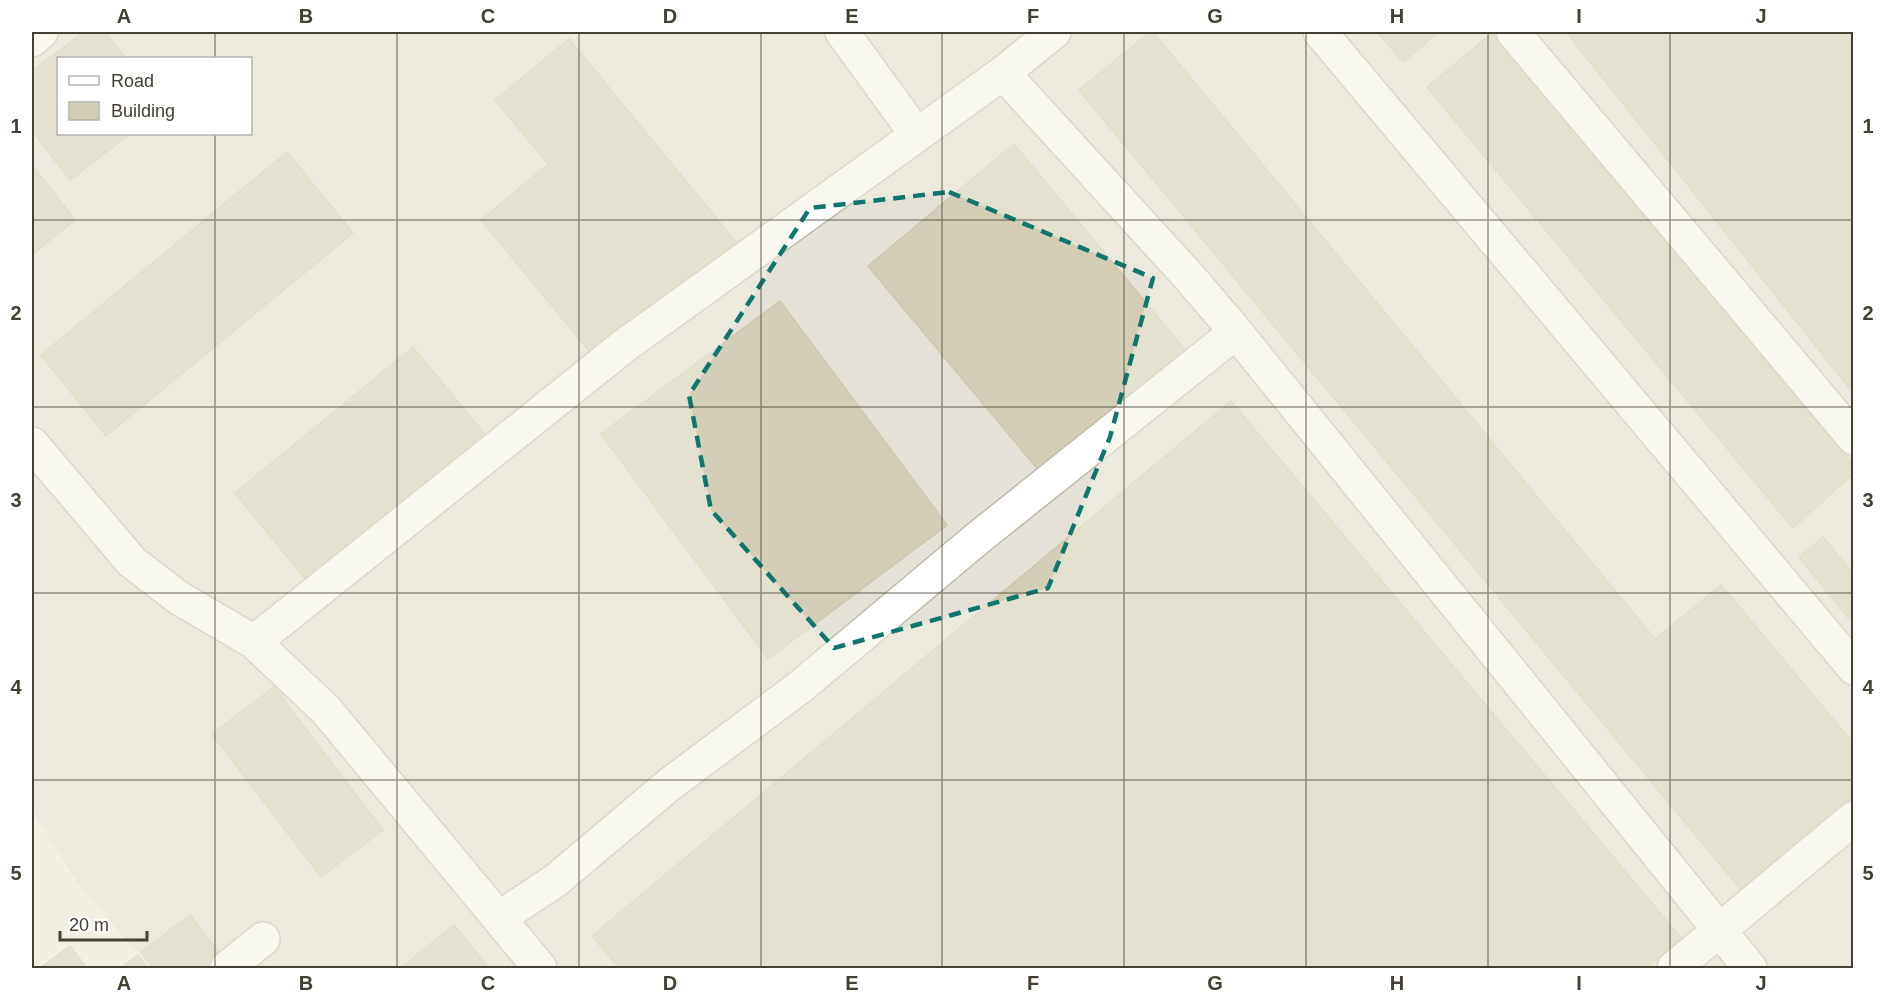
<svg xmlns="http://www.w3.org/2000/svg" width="1885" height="1000" font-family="Helvetica,sans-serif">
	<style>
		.industrial { fill: #e4e1d8; fill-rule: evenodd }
		.building { fill: #d4ceb8; stroke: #cfc7ac; stroke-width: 1.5 }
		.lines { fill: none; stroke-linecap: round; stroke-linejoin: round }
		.minor-casing { stroke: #bebaa6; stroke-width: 36 }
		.minor { stroke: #fff; stroke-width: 33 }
		.marked { fill: none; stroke: #0f766e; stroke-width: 4.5; stroke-dasharray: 12 8; stroke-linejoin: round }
		.grid { fill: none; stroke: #444033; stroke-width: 1.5; stroke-opacity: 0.55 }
		.neatline { fill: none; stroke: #444033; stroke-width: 2 }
		.grid-label { font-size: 20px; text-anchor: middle; font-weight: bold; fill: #444033 }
	</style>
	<rect width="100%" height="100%" fill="#f2f0e3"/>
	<path class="industrial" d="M32 32H1853V968H151L81 888 32 811ZM58 58H250V134H58Z"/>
	<path class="building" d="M84 32H105L126 58H58V134H130L70 180 32 131V71Z
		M1150 32H1153L1655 639 1721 585 1854 744V797L1741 890 1079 90Z
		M1377 32H1439L1403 62Z
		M1493 32 1854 465V473L1793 528 1427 87Z
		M1566 32H1854V394Z
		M569 39 736 242 595 358 481 220 548 164 495 100Z
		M1014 144 1191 357 1045 478 868 266Z
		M287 152 353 233 106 436 41 355Z
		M32 165 75 220 32 255Z
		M780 301 947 525 768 659 601 434Z
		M413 347 493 444 315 591 235 493Z
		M1231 401 1682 939 1646 968H619L592 936Z
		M1823 537 1851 571 1854 569V615L1849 619 1799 557Z
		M274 687 383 830 321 877 212 734Z
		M190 915 221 955 203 968H154L141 952Z
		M454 925 489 968H401Z
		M70 946 87 968H40Z
		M138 955 148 968H121Z"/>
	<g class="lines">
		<g class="minor-casing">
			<path id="minor" d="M842 32 917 135
				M1320 32 1854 668
				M1513 32 1854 438
				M32 40 41 32
				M1003 73 1191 279 1236 332 1750 968
				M32 444 132 562 179 598 254 642 326 710 540 968
				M254 642 624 346 1003 73 1054 32
				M499 918 555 881 670 784 800 687 978 538 1236 332
				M227 968 263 939
				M1674 968 1854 818"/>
		</g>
		<use href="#minor" class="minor"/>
	</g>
	<path d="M0 0H1885V1000H0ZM949 192 1153 278 1110 437 1048 588 834 648 711 510 689 395 810 208Z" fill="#f2f0e3" fill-opacity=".55" fill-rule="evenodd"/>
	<path class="marked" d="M949 192 1153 278 1110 437 1048 588 834 648 711 510 689 395 810 208Z"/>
	<path class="grid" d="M215 32V58M397 32V968M579 32V968M761 32V968M942 32V968M1124 32V968M1306 32V968M1488 32V968M1670 32V968M215 134V968M32 220H1854M32 407H1854M32 593H1854M32 780H1854"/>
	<rect width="1885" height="1000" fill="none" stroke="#ffffff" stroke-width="66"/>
	<rect x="57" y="57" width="195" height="78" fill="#ffffff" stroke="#b4b3ad" stroke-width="1.5"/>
	<rect x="69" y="76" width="30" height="9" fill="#ffffff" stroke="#b4b3ad" stroke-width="1.5"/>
	<text x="111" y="87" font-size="18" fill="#444033">Road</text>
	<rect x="69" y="102" width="30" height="18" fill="#d4ceb8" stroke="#b4b3ad" stroke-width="1.5"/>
	<text x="111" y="117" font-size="18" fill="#444033">Building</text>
	<path d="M60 931v9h87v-9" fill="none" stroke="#444033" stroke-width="3"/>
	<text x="69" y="931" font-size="18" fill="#444033" stroke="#ffffff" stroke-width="4.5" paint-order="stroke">20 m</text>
	<rect x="33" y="33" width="1819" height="934" class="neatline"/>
	<g class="grid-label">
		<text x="124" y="23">A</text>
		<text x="306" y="23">B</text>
		<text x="488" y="23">C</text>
		<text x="670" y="23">D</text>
		<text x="852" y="23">E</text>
		<text x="1033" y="23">F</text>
		<text x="1215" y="23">G</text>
		<text x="1397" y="23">H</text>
		<text x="1579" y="23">I</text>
		<text x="1761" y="23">J</text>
		<text x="16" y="133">1</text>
		<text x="1868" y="133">1</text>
		<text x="16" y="320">2</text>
		<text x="1868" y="320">2</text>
		<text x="16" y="507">3</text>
		<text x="1868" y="507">3</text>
		<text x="16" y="694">4</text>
		<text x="1868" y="694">4</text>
		<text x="16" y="880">5</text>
		<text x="1868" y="880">5</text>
		<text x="124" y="990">A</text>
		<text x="306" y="990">B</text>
		<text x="488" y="990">C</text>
		<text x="670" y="990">D</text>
		<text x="852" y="990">E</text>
		<text x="1033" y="990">F</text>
		<text x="1215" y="990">G</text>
		<text x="1397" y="990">H</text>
		<text x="1579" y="990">I</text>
		<text x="1761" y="990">J</text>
	</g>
</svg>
